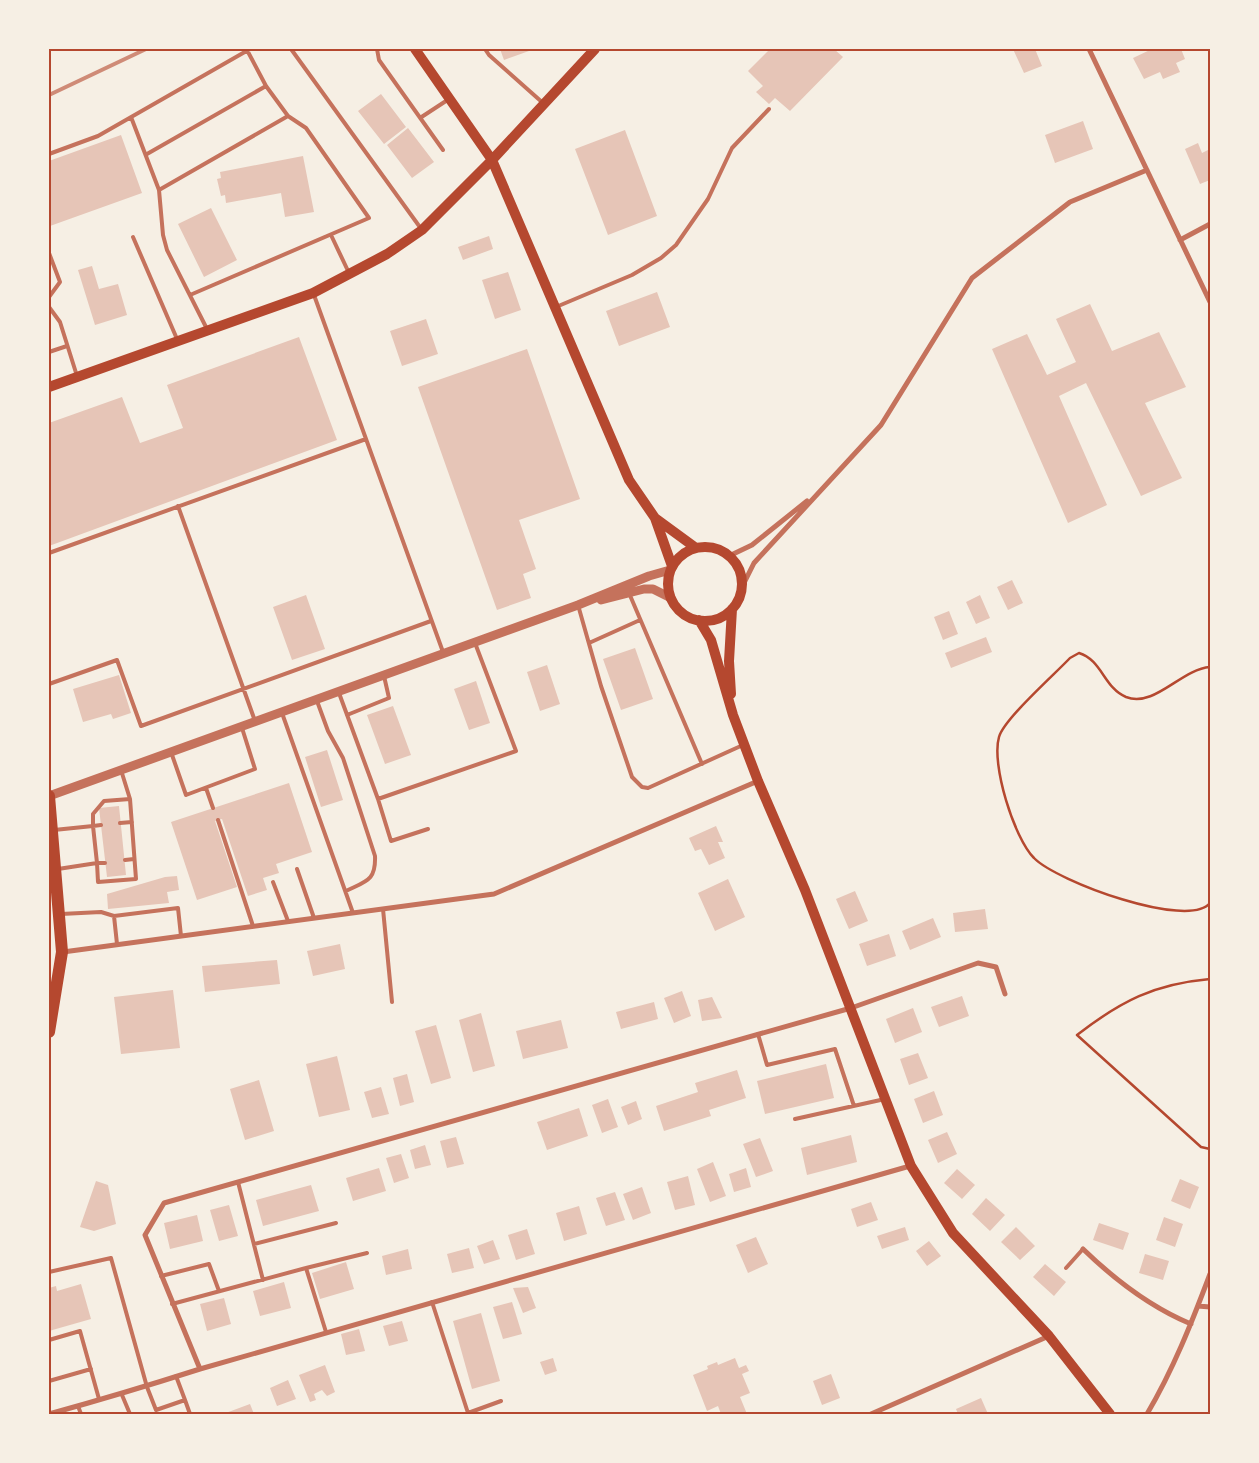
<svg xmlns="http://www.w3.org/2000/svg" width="1259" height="1463" font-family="Inter,sans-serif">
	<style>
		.building { fill: #e6c5b7 }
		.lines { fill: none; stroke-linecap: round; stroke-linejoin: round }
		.path { stroke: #b5482f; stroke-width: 2.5 }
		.service { stroke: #c5725c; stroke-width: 4 }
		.minor { stroke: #c5725c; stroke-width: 5 }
		.tertiary { stroke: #c5725c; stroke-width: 9 }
		.secondary { stroke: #b5482f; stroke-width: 10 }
		.primary { stroke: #b5482f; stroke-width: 12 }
		.rail { stroke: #cf8b77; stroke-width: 4 }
		.neatline { fill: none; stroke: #b5482f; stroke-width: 2 }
	</style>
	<rect width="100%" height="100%" fill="#f6efe4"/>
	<path class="building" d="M500 49H528L529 51 504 60Z
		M770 49H834L843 57 790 111 775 98 769 104 756 92 763 86 748 71Z
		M1013 49H1035L1042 66 1024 73Z
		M1152 49H1181L1185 59 1176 63 1180 72 1163 79 1160 72 1144 79 1133 58Z
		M381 94 406 127 384 144 358 111Z
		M1083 121 1093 149 1055 163 1045 135Z
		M408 128 434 162 412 178 387 145Z
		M625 130 657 216 608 235 575 149Z
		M121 135 142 193 50 226 49 161Z
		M1198 143 1202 153 1210 149V180L1200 184 1185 149Z
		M303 156 314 212 285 217 281 193 226 203 225 195 221 196 217 179 221 178 220 172Z
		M211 208 237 260 204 277 178 224Z
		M489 236 493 249 463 260 458 247Z
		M92 266 99 289 118 284 127 315 95 325 78 270Z
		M508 272 521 310 495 319 482 280Z
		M657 292 670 327 619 346 606 311Z
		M1090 304 1112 351 1159 332 1186 387 1145 403 1182 478 1141 496 1086 383 1059 396 1107 505 1068 523 992 349 1027 334 1047 375 1076 362 1056 319Z
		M426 319 438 354 402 366 390 331Z
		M299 337 337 440 49 546V423L122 397 140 443 183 428 167 385Z
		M527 349 580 499 519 520 536 569 523 574 531 598 497 610 418 387Z
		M1012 580 1023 603 1008 610 997 587Z
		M306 595 325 649 292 660 273 607Z
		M980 595 990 618 976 624 966 602Z
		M949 611 958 634 943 640 934 617Z
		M986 637 992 652 951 668 945 653Z
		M635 648 653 699 621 710 603 659Z
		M547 665 560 704 540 711 527 672Z
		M119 675 131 713 113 719 111 714 83 722 73 689Z
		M476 681 490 723 469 730 454 689Z
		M393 706 411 755 385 764 367 715Z
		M327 750 343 800 321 807 305 757Z
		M289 783 312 852 276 864 279 873 263 878 267 890 248 896 222 819 215 821 237 887 197 900 171 822Z
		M119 806 126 875 107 877 99 808Z
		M716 826 723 842H718L725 858 709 865 701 849 695 851 689 838Z
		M177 876 179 890 167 892 169 903 108 909 107 894 165 877Z
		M728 879 745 917 715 931 698 893Z
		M855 891 868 921 849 929 836 899Z
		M985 909 988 929 955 932 953 913Z
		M933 918 941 937 910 950 902 931Z
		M889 934 896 956 867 966 859 944Z
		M340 944 345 969 313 976 307 951Z
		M277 960 280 984 205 992 202 966Z
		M173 990 180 1048 121 1054 114 997Z
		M682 991 691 1016 674 1023 664 998Z
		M962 996 969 1016 939 1027 931 1007Z
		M712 997 722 1018 702 1021 698 1000Z
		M654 1002 658 1019 621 1029 616 1012Z
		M913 1008 922 1032 895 1043 886 1019Z
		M481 1013 495 1066 473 1072 459 1020Z
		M561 1020 568 1048 523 1059 516 1031Z
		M436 1025 451 1078 431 1084 415 1031Z
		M918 1053 928 1078 909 1085 900 1059Z
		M337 1056 350 1110 319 1117 306 1064Z
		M826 1064 834 1098 765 1114 757 1081Z
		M737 1070 746 1098 709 1110 711 1116 664 1131 656 1106 698 1092 695 1083Z
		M407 1074 414 1102 400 1106 393 1078Z
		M259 1080 274 1131 245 1140 230 1089Z
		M381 1087 389 1114 372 1118 364 1092Z
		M934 1091 943 1115 923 1123 914 1099Z
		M608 1099 618 1127 602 1133 592 1105Z
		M636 1101 642 1119 628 1125 621 1107Z
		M579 1108 588 1136 547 1150 537 1122Z
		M947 1132 957 1154 938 1163 928 1140Z
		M851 1135 857 1162 807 1175 801 1148Z
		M456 1137 464 1164 447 1168 440 1141Z
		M760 1138 773 1171 756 1177 743 1144Z
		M425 1145 431 1165 415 1169 410 1150Z
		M401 1154 409 1178 394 1183 386 1158Z
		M713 1162 726 1196 710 1202 697 1169Z
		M379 1168 386 1191 353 1201 346 1178Z
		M746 1168 751 1187 734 1192 729 1174Z
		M957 1169 975 1185 962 1199 944 1183Z
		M688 1176 695 1205 675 1210 667 1182Z
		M1180 1179 1199 1187 1190 1209 1171 1201Z
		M96 1181 108 1185 116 1224 94 1231 80 1227Z
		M311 1185 319 1211 263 1226 256 1200Z
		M642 1187 651 1213 633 1220 623 1194Z
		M615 1192 625 1220 606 1226 596 1198Z
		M986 1198 1005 1215 990 1231 972 1214Z
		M871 1202 878 1220 857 1227 851 1209Z
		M229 1205 238 1236 219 1241 210 1210Z
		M579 1206 587 1234 564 1241 556 1213Z
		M197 1215 203 1241 170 1249 164 1223Z
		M1164 1217 1183 1224 1175 1247 1156 1240Z
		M1099 1223 1129 1233 1123 1250 1093 1240Z
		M905 1227 909 1240 882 1249 877 1236Z
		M1016 1227 1035 1246 1020 1260 1001 1242Z
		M527 1229 535 1254 516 1260 508 1235Z
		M756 1237 768 1264 748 1273 736 1245Z
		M493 1240 500 1259 484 1264 477 1246Z
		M929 1241 941 1256 927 1266 916 1251Z
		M469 1248 474 1268 452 1273 447 1254Z
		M408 1249 412 1269 386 1275 382 1256Z
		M1145 1254 1169 1261 1163 1280 1139 1273Z
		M346 1262 354 1289 320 1299 312 1273Z
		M1045 1264 1066 1282 1054 1296 1033 1277Z
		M284 1282 291 1308 260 1316 253 1291Z
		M81 1284 91 1319 49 1331V1288L56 1286 57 1291Z
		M528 1287 536 1308 523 1313 513 1288Z
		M224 1298 231 1324 207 1331 200 1304Z
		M512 1302 522 1334 503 1339 493 1307Z
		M481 1313 500 1381 472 1389 453 1321Z
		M402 1321 408 1341 389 1346 383 1326Z
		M359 1329 365 1351 346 1355 341 1334Z
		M553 1358 557 1371 545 1375 540 1362Z
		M735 1358 739 1368 746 1365 749 1371 742 1374 750 1393 740 1397 747 1414H721L718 1406 707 1411 693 1375 708 1369 707 1366 717 1362 718 1365Z
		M325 1365 335 1392 327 1396 322 1390 314 1394 316 1400 310 1402 299 1375Z
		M831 1374 840 1398 822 1405 813 1381Z
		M288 1380 296 1399 277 1406 270 1388Z
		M981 1398 988 1414H958L956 1409Z
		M250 1404 254 1414H223Z"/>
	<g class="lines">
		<path class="path" d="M1210 667C1181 669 1155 708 1126 697 1104 688 1102 660 1079 653L1070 658C1055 674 1004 719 999 737 991 764 1014 838 1034 858 1056 881 1188 930 1210 903
			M1210 979C1154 984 1121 1001 1077 1035L1201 1147 1210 1149"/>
		<path class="service" d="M291 49 422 230
			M377 49 379 60 443 150
			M485 49 489 55 543 103
			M131 117 159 190 163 235 167 250 207 329
			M420 118 449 99
			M49 154 98 136 250 49
			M147 154 266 86
			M159 190 288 116
			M331 235 349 273
			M133 237 177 339
			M49 253 60 282 49 297
			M190 295 369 218 306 128 288 116 266 86 247 50
			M314 295 443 652
			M49 307 60 322 77 376
			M556 307 632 275 661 258 676 245 708 199 732 148 769 109
			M49 352 67 346
			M178 506 255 721
			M49 553 366 439
			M629 593 702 764
			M578 605 601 686 632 777 642 787 648 788 743 745
			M589 643 640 620
			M49 684 117 660 141 726 431 621
			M339 693 378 799
			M317 701 328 731 343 758 375 856C376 881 366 881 346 891
			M282 713 353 913
			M347 715 389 698 384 676
			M171 752 186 795 255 769 242 728
			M206 788 213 808
			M218 820 253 926
			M120 823 132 822
			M101 825 93 826V814L104 801 130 799
			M428 829 391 841 378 799 516 751 475 643
			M54 830 93 826 97 863 58 869
			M125 860 134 859
			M105 863H97L98 882 136 879 130 799 121 770
			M297 869 314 918
			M273 882 288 921
			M383 909 392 1002
			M61 914 101 912 114 916
			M117 944 114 916 178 908 181 936
			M758 1034 767 1065 835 1049 854 1106
			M795 1119 885 1099
			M238 1182 263 1280
			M254 1244 336 1223
			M1066 1268 1083 1249
			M49 1272 111 1258 147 1387 156 1410 185 1400 190 1414
			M161 1276 209 1264 219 1291
			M432 1302 468 1413 501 1401
			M172 1304 306 1268
			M326 1332 306 1268 367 1253
			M49 1340 80 1331 99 1399
			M176 1376 185 1400
			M49 1381 91 1369
			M122 1395 130 1414
			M78 1406 81 1414"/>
		<path class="minor" d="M1089 49 1210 302
			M1180 240 1210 224
			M729 556 752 545 807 501
			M742 587 754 563 881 425 972 278 1070 202 1147 170
			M63 952 494 894 758 781
			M1083 1249C1114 1279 1150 1307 1191 1324
			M1198 1306 1210 1307
			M200 1369 145 1235 164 1203 851 1008 978 963 996 967 1005 994
			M49 1414C100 1400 150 1385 200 1369L910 1166
			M871 1414 1049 1336
			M1147 1414C1173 1370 1192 1322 1210 1274"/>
		<path class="tertiary" d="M601 600 644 589H653L671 598
			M49 796 578 605 649 576 670 570"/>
		<path class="secondary" d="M415 49 492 160 629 480 655 518 672 566
			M49 387 313 293 387 254 422 230 492 160 595 49
			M655 518 696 548
			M668 584a37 37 0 1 1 74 0a37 37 0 1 1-74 0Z
			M699 620 711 640 733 715 758 781 805 890 911 1166 953 1233 1049 1336 1110 1414
			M731 694 729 661 732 609"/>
		<path class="primary" d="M49 796 62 952 49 1032"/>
		<path class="rail" d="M49 95 146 49"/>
	</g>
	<rect width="1259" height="1463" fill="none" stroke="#f6efe4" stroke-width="100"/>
	<rect x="50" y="50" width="1159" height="1363" class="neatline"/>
</svg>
